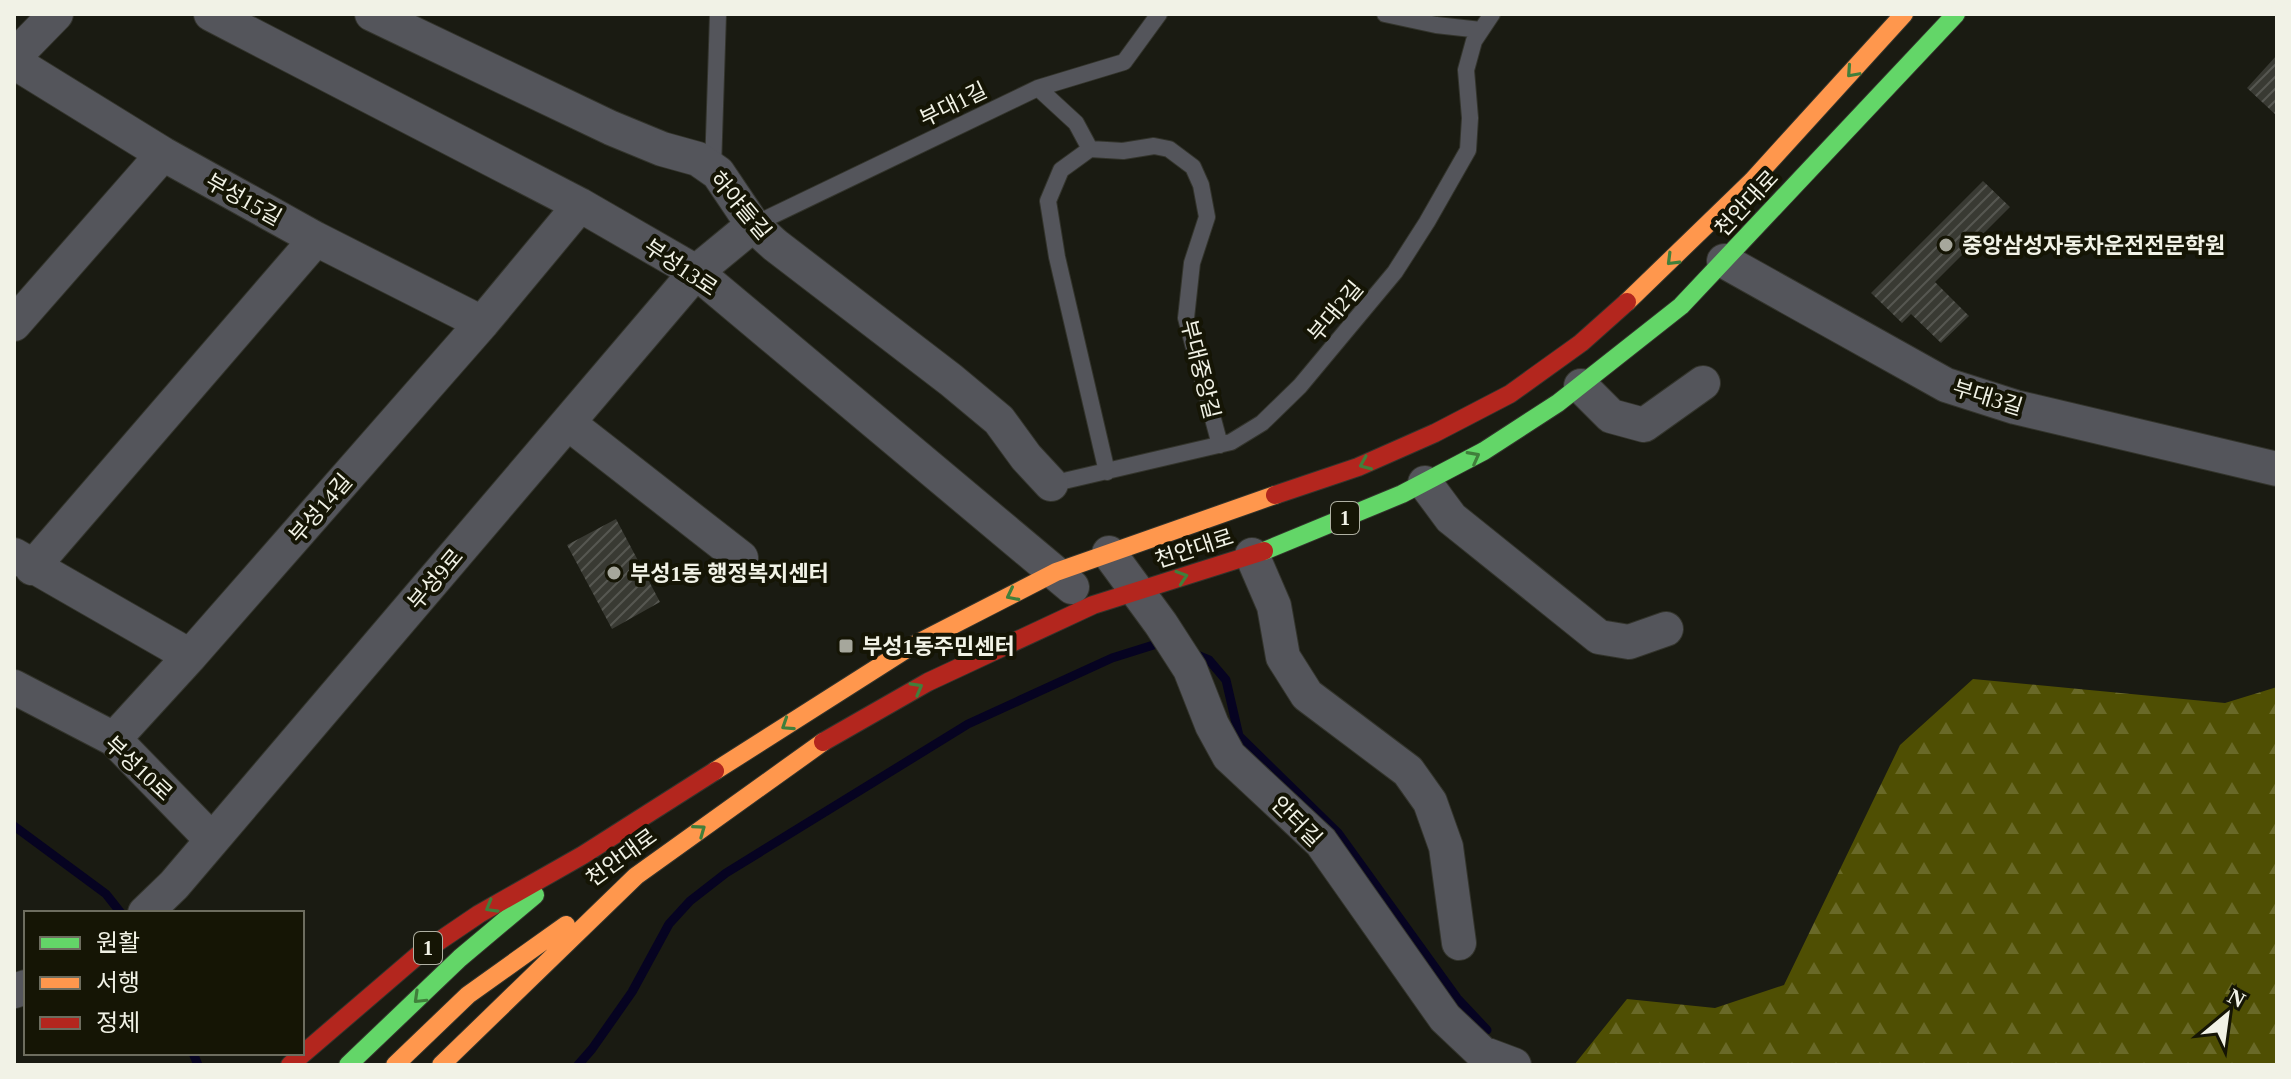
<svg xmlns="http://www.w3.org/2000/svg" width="2291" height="1079" font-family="'Times New Roman','Noto Sans KR',serif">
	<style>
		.forest { fill: url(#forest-firs) }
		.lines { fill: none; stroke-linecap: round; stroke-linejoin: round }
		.stream { stroke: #060321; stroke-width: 9 }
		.building { fill: url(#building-hatch) }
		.lane-casing { stroke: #33342c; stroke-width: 18 }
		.street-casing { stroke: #33342c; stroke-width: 36 }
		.fast-casing { stroke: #33342c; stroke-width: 20 }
		.slow-casing { stroke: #33342c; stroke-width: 20 }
		.jam-casing { stroke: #33342c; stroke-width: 20 }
		.lane { stroke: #54555b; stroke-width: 16 }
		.street { stroke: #54555b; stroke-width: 34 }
		.fast { stroke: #63d668; stroke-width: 18 }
		.slow { stroke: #ff974d; stroke-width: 18 }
		.jam { stroke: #b3261e; stroke-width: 18 }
		.oneway { stroke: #407f3b }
		.poi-dot { fill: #a6a79c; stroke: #151505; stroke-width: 3 }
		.labels { text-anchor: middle; stroke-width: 8; stroke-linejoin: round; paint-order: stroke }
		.shield { fill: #151505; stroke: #afb0a2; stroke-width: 2 }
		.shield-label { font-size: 20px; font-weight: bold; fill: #f1f2e6 }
		.street-label { font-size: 22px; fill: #f1f2e6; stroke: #151505 }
		.poi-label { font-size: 22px; font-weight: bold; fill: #f1f2e6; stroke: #151505; text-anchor: start }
	</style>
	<defs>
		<pattern id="forest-firs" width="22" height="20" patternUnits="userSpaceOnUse" patternTransform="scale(2)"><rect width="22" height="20" fill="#4f4f03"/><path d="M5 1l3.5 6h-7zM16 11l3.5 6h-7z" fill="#696928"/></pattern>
		<pattern id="building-hatch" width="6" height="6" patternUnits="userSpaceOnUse" patternTransform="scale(2)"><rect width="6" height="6" fill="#393a33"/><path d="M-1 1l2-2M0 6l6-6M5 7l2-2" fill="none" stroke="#565751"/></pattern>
	</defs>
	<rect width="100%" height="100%" fill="#1a1b12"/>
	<path class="forest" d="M1973 679 2225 703 2277 687V1065H1574L1627 999 1715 1008 1784 985 1900 745Z"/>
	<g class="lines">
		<path class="stream" d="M1192 653 1209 660 1226 680 1239 736 1338 833 1457 998 1487 1030
			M14 826 106 894 121 913
			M193 1053 198 1065
			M578 1065 592 1049 632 992 669 924 690 901 726 873 968 724 1112 658 1163 642"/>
	</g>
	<path class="building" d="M2277 55V116L2247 88Z
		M1983 181 2010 207 1935 282 1969 316 1941 343 1911 314 1902 323 1871 293Z
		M616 519 660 602 612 629 567 545Z"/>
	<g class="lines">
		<g class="lane-casing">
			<path id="lane" d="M1385 14 1436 25 1481 30
				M1038 88 1076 123 1090 149 1061 170 1048 201 1057 257 1107 472
				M1090 149 1123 151 1154 146 1169 149 1193 167 1201 185 1207 217 1192 263 1186 318 1220 445
				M713 168 718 14
				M753 225 1038 88 1124 62 1159 14
				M1051 484 1231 442 1262 423 1300 386 1395 272 1427 222 1468 150 1470 118 1466 70 1474 41 1492 14"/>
		</g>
		<g class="street-casing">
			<path id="street" d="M211 14 580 205 696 272 1072 587
				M372 14 611 128 662 149 698 159 718 173 753 225 775 245 951 380 999 420 1026 457 1051 484
				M14 57 56 14
				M14 62 163 154 316 239 482 323
				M1724 261 1946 385 2015 407 2277 469
				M14 324 163 154
				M1581 386 1611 416 1644 425 1703 383
				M568 423 741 558
				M1425 483 1451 518 1599 637 1629 642 1666 629
				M1109 553 1161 624 1190 669 1212 725 1229 756 1321 842 1445 1018 1482 1053 1514 1065
				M14 555 190 656 482 323 580 205
				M1252 555 1274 606 1283 657 1307 695 1408 771 1430 802 1446 847 1459 943
				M32 568 316 239
				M14 687 114 739 212 840
				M114 739 190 656
				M145 913 174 885 696 272 753 225
				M14 991 26 987"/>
		</g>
		<g class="fast-casing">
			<path id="fast" d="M1264 551 1402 494 1484 451 1558 403 1681 306 1956 14
				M348 1065 460 958 535 895"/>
		</g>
		<g class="slow-casing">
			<path id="slow" d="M1627 302 1752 181 1904 14
				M715 771 910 647 1056 572 1275 495
				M395 1065 468 995 566 925
				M441 1065 636 876 823 742"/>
		</g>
		<g class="jam-casing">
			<path id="jam" d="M1275 495 1358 467 1435 433 1510 394 1581 343 1627 302
				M823 742 928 682 1093 605 1264 551
				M290 1065 417 956 479 914 583 855 715 771"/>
		</g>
		<use href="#lane" class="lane"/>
		<use href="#street" class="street"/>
		<use href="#fast" class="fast"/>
		<use href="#slow" class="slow"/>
		<use href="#jam" class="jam"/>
	</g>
	<defs><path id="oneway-chevron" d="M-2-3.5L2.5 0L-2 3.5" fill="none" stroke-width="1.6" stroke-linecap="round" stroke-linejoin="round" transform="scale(2)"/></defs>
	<g class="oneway">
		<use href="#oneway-chevron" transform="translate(1852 72) rotate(132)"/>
		<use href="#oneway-chevron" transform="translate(1672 260) rotate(135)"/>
		<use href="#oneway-chevron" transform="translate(1474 457) rotate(-28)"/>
		<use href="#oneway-chevron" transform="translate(1365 464) rotate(157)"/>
		<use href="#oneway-chevron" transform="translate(1182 577) rotate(-18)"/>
		<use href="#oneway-chevron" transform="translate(1012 595) rotate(153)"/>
		<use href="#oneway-chevron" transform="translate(917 688) rotate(-29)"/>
		<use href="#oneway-chevron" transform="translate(787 725) rotate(147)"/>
		<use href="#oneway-chevron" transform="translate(700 830) rotate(-36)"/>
		<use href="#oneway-chevron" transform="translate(491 907) rotate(150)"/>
		<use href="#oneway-chevron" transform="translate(419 998) rotate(136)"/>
	</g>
	<g class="poi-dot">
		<circle cx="1946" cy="245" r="8"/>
		<circle cx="614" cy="573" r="8"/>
		<rect x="838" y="638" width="16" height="16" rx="4"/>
	</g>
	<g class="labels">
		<g class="shield">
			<rect x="1331" y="502" width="28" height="32" rx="6"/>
			<rect x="414" y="932" width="28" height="32" rx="6"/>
		</g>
		<g class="shield-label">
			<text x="1345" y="525">1</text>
			<text x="428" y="955">1</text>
		</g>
		<g class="street-label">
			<text transform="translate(953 104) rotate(-26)" y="8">부대1길</text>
			<text transform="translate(244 199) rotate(29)" y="8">부성15길</text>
			<text transform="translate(1746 203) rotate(-47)" y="8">천안대로</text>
			<text transform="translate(741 205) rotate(50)" y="8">하야들길</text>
			<text transform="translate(681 267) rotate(34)" y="8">부성13로</text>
			<text transform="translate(1335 311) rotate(-50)" y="8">부대2길</text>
			<text transform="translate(1201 369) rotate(76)" y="8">부대중앙길</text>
			<text transform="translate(1988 397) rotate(17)" y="8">부대3길</text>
			<text transform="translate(320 508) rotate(-49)" y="8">부성14길</text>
			<text transform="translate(1194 548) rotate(-18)" y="8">천안대로</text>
			<text transform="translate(435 579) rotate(-50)" y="8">부성9로</text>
			<text transform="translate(139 768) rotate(43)" y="8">부성10로</text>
			<text transform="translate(1297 821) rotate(45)" y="8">안터길</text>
			<text transform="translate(621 857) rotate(-36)" y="8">천안대로</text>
		</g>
		<g class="poi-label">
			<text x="1962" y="253">중앙삼성자동차운전전문학원</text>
			<text x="630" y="581">부성1동 행정복지센터</text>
			<text x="862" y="654">부성1동주민센터</text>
		</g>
	</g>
	<rect width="2291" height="1079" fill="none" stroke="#f1f2e6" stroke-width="32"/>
	<rect x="24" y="911" width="280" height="144" fill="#151505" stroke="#6d6d5f" stroke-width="2"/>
	<rect x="40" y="937" width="40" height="12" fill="#63d668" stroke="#6d6d5f" stroke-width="2"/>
	<text x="96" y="951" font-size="24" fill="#f1f2e6">원활</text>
	<rect x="40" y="977" width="40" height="12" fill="#ff974d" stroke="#6d6d5f" stroke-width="2"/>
	<text x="96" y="991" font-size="24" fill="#f1f2e6">서행</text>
	<rect x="40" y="1017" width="40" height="12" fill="#b3261e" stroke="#6d6d5f" stroke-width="2"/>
	<text x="96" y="1031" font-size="24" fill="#f1f2e6">정체</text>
	<g transform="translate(2227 1015) rotate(29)" stroke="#151505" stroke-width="6" paint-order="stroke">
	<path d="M0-6L14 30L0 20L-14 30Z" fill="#f1f2e6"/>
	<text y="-12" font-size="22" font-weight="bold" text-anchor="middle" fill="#f1f2e6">N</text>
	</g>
</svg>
